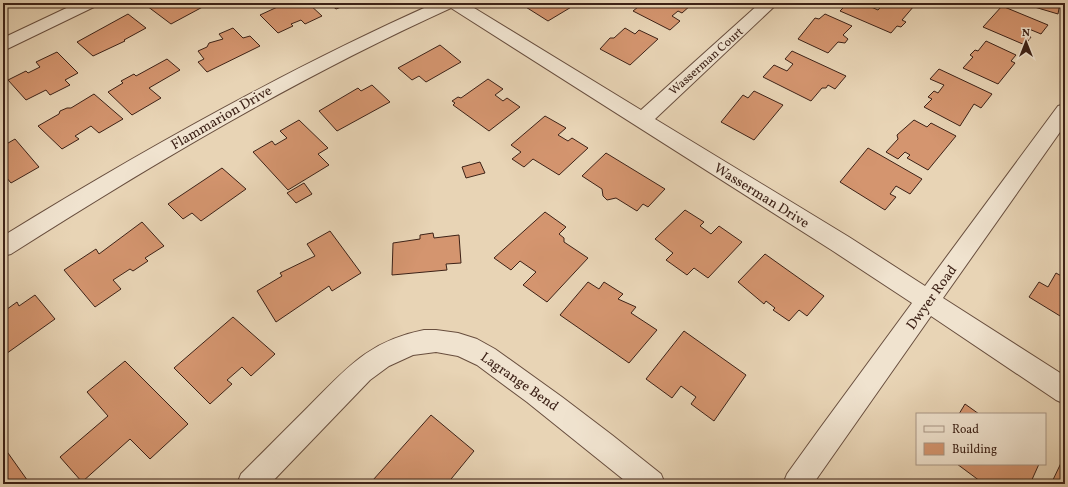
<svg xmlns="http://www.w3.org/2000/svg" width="1068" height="487" font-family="Vollkorn,serif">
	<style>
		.building { fill: #d4956f; stroke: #3d2217 }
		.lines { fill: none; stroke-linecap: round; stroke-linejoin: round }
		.minor-casing { stroke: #684e3e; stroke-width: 2 }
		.minor { fill: #f0e3cf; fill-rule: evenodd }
		.labels { text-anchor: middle; stroke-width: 3; stroke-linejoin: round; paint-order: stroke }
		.far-street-label { font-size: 12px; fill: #3d2217; stroke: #f0e3cf }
		.street-label { font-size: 14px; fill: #3d2217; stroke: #f0e3cf }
	</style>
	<rect width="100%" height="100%" fill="#e8d4b5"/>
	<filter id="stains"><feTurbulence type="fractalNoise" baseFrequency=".005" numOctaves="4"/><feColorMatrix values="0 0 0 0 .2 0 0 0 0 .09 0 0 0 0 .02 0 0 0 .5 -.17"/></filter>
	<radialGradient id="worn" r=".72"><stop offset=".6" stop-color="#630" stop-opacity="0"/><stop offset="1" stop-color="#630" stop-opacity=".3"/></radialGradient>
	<path class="building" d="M153 3H210L171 24 147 6Z
		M286 3H308L322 16 305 24 301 20 291 24 293 26 278 33 260 15Z
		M329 3H355L348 6 346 5 336 9Z
		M522 3H578L548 21 521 4Z
		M643 3H687L691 5 682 13 678 11 672 16 680 21 670 30 633 11Z
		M848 3H862L878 10 884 3H908L914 6 902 20 906 22 901 27 897 26 891 33 840 11Z
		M1021 3H1060L1058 14Z
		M1002 6 1048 25 1041 34 1029 29 1025 34 1031 37 1025 45 983 27Z
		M128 14 146 28 124 40 125 41 93 56 77 42Z
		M825 14 852 26 843 35 848 39 845 43 838 42 828 53 798 39 815 18 819 19Z
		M233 28 243 38 250 36 260 46 207 72 198 62 204 59 198 51 207 47 209 43 223 39 219 34Z
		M625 28 635 34 639 30 658 39 630 65 600 49 610 38H614Z
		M986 41 1016 55 1011 61 1015 63 998 84 963 68 973 57 970 55 975 50 978 51Z
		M440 45 461 62 426 82 419 76 412 80 398 68Z
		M792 51 846 76 835 89 828 85 826 88H822L811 101 763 77 774 65 787 71 793 64 785 59Z
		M57 52 78 73 65 80 70 85 50 95 46 90 26 100 8 80 26 71 28 73 40 67 36 62Z
		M167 59 180 70 149 88 161 98 132 115 108 92 123 83 121 81 134 74 136 76Z
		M939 69 992 94 981 108 974 104 960 126 924 107 932 99 928 97 934 91 938 93 944 85 930 79Z
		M488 79 503 89 495 95 503 101 507 98 520 107 489 131 453 105 455 103 452 101 458 97 461 98Z
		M372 85 390 102 337 131 319 111 358 88 361 91Z
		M754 91 783 105 754 140 721 122 743 95 748 98Z
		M94 94 123 119 99 133 91 126 75 136 79 139 62 149 38 126 59 114 60 111 67 108H71Z
		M545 116 566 128 558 135 568 141 572 138 588 148 559 175 533 159 524 167 512 159 521 152 511 145Z
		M299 120 328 148 318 154 329 165 288 190 253 152 272 141 275 145 287 138 280 131Z
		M914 120 927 127 931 123 956 136 928 170 907 158 910 155 905 152 898 159 886 152 898 139 897 135Z
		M15 139 39 167 11 183 6 177 3 178V146Z
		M868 148 922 179 910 194 896 186 890 194 896 197 885 210 840 182Z
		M606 153 665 189 648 207 643 204 637 211 616 198 607 200 603 196 602 189 582 176Z
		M480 162 485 173 466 178 462 167Z
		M222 168 246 189 201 221 192 213 183 219 168 204Z
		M304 183 312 194 296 203 287 193Z
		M685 210 704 222 700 226 711 234 719 226 742 242 708 278 694 268 687 275 666 260 673 253 655 239Z
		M545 212 566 227 559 234 564 238V242L588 258 547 302 523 285 536 272 520 261 511 270 494 258Z
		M142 222 164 246 145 258 148 261 133 271 130 269 113 280 121 289 95 307 64 270 96 249 99 254Z
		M330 231 361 273 332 291 329 286 276 322 257 291 282 276 280 273 315 256 307 244Z
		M433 233 434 238 459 235 461 263 446 264 447 270 392 275 393 243 420 239V235Z
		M765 254 824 296 807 316 799 310 789 321 773 310 775 308 766 301 764 304 738 282Z
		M1056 273 1065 278V319L1029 297 1039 282 1048 287Z
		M588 282 599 289 604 282 623 294 618 299 636 307 631 313 657 330 629 363 560 315Z
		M35 295 55 319 3 356V312L17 302 19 306Z
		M233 317 275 354 251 376 242 367 227 380 232 384 210 404 174 368Z
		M684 331 746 375 714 421 691 404 696 397 681 386 672 398 646 379Z
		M125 361 188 424 150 459 130 439 82 482 60 457 108 416 87 392Z
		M965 404 979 414H959Z
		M431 415 474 451 447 484H377L373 480Z
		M3 446 30 484H3Z
		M1061 463 1065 466V484H1051Z
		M957 464H1039L1030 484H984Z"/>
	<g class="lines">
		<g class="minor-casing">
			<path id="minor" d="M77 3H98L96 6 3 51V38Z
				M435 3H466L641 110 760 3H778L655 119 849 237 925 286 1058 106 1065 104V125L943 298 1065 376V404L1056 400 931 316 813 484H783L787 474 818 431 912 303 833 251 451 8C297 78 154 163 11 254L3 256V236C143 150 285 70 435 3Z
				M424 330H436L458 333 477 339 495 349 562 397 612 435 661 474 665 484H629L527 402 477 365 458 356 436 352 413 355 389 366 370 380 270 484H237L241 474C263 452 285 430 308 407 346 369 368 341 424 330Z"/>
		</g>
		<use href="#minor" class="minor"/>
	</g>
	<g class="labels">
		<g class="far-street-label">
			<text transform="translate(706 61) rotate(-42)" y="4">Wasserman Court</text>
		</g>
		<g class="street-label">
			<text transform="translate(221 117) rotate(-30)" y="5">Flammarion Drive</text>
			<text transform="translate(762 195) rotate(32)" y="5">Wasserman Drive</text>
			<text transform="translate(931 297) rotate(-54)" y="5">Dwyer Road</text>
			<text transform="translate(520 381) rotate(35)" y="5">Lagrange Bend</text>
		</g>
	</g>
	<rect width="1068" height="487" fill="none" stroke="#e8d4b5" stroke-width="16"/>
	<rect x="4" y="4" width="1060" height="479" fill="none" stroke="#3d2217" stroke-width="2"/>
	<rect x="8" y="8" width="1052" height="471" fill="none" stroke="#3d2217"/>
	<rect x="916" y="413" width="130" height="52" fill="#f0e3cf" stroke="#a89685"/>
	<rect x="924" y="426" width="20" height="6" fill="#f0e3cf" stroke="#a89685"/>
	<text x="952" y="433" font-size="12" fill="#3d2217">Road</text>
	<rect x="924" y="443" width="20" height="12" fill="#d4956f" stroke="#a89685"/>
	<text x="952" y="453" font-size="12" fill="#3d2217">Building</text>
	<g transform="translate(1026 42)" stroke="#f0e3cf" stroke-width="3" paint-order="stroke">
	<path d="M0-3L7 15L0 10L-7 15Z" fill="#3d2217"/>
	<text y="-6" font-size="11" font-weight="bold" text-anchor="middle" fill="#3d2217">N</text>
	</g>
	<rect width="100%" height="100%" filter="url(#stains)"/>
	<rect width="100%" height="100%" fill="url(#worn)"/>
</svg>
